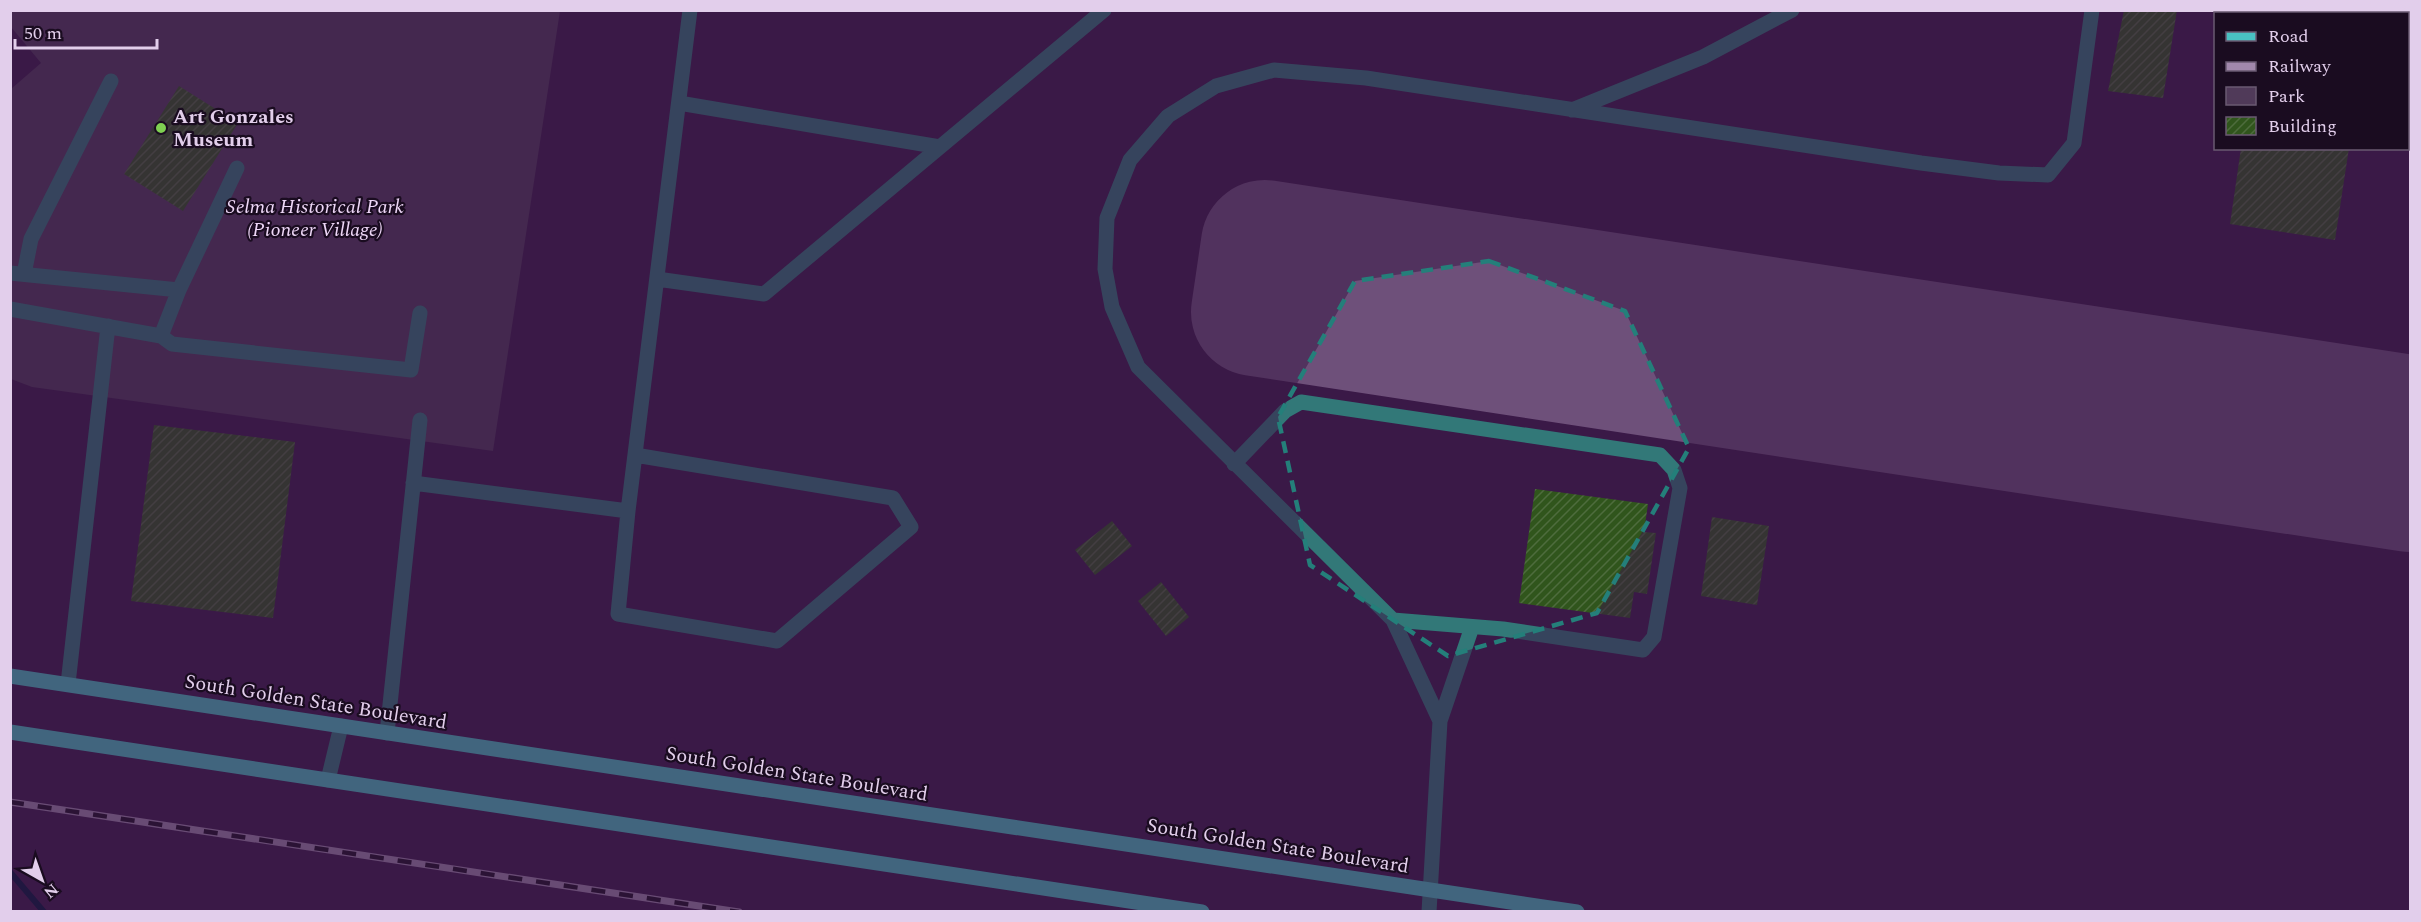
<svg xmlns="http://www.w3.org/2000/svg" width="2421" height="922" font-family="Spectral,serif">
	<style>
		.park { fill: #503a59 }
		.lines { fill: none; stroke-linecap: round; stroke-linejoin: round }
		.stream { stroke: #001538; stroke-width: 6 }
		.runway { stroke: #6e507a; stroke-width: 128 }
		.building { fill: url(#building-hatch) }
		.minor { stroke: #327878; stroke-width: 15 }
		.major { stroke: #49c1c2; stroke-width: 15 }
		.rail-casing { stroke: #a188ac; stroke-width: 7 }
		.rail { stroke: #1a0c20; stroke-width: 4.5; stroke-dasharray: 14; stroke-linecap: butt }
		.marked { fill: none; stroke: #247f7a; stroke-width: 4.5; stroke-dasharray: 12 8; stroke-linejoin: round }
		.poi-dot { fill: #7fd052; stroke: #1a0c20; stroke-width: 2 }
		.labels { text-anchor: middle; stroke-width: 4.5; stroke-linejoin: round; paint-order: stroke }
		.poi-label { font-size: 20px; font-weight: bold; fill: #e2ceeb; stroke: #1a0c20; text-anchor: start }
		.park-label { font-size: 20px; font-style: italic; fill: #eed7f7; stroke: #1a0c20 }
		.street-label { font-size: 20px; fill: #e2ceeb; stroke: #1a0c20 }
	</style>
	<defs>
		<pattern id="building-hatch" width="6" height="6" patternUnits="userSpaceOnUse" patternTransform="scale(1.5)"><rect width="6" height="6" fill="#30551c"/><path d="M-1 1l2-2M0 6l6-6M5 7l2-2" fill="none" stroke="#4e6c3d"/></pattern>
	</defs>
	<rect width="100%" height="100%" fill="#3a1947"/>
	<path class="park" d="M10 11H560L493 451 32 387 11 379V89L41 63 11 27Z"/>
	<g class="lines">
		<path class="stream" d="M10 872 44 912"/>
		<path class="runway" d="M2410 419 1265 244 1255 312 2410 488"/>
	</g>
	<path class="building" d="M2124 10H2177L2163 98 2108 91Z
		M2263 10H2326L2337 12 2262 14Z
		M2408 23H2410V110H2408Z
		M179 86 238 123 183 211 124 174Z
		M2241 148H2349L2335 240 2230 224Z
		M154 425 295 442 273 618 131 601Z
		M1535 489 1648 504 1644 532 1656 533 1647 594 1634 592 1630 618 1519 603Z
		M1712 517 1769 526 1757 605 1701 596Z
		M1112 521 1132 546 1095 575 1075 550Z
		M1161 582 1189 617 1166 636 1138 601Z"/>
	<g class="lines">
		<path class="minor" d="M679 103 940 147
			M1572 110 1703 57 1792 10
			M10 273 179 290 237 168
			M24 274 31 239 111 81
			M657 279 764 294 1104 10
			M179 290 161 336 172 344 411 370 420 313
			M10 309 161 336
			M635 455 893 498 911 527 777 641 618 614 628 511 690 10
			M1234 464 1285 411 1301 402 1660 455 1674 470 1680 488 1654 637 1643 650 1503 629 1393 620
			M413 483 628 511
			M68 684 108 326
			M1440 721 1393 620 1138 367 1112 307 1105 269 1107 218 1130 160 1168 116 1216 86 1274 70 1366 78 1921 163 1999 173 2048 175 2074 143 2092 10
			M387 733 420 420
			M328 780 341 726
			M1429 912 1440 721 1472 627"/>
		<path class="major" d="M10 676 1577 912
			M10 732 1202 912"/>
		<g class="rail-casing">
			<path id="rail" d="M10 802 739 912"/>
		</g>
		<use href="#rail" class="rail"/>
	</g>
	<path d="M0 0H2421V922H0ZM1489 261 1625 311 1689 448 1597 613 1448 656 1310 565 1278 417 1355 281Z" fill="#3a1947" fill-opacity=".55" fill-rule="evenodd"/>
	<path class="marked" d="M1489 261 1625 311 1689 448 1597 613 1448 656 1310 565 1278 417 1355 281Z"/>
	<circle class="poi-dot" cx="161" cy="128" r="6"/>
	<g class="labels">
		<g class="poi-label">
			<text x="173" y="123">Art Gonzales<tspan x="173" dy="23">Museum</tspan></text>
		</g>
		<g class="park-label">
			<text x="315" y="213">Selma Historical Park<tspan x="315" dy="23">(Pioneer Village)</tspan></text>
		</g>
		<g class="street-label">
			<text transform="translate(316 701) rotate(9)" y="7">South Golden State Boulevard</text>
			<text transform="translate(797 773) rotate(9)" y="7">South Golden State Boulevard</text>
			<text transform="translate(1278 845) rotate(9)" y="7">South Golden State Boulevard</text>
		</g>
	</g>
	<rect width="2421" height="922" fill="none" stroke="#e2ceeb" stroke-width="24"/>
	<rect x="2214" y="12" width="195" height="138" fill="#1a0c20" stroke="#6a5a71" stroke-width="1.5"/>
	<rect x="2226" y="32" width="30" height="9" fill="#49c1c2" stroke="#6a5a71" stroke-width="1.5"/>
	<text x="2268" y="42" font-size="18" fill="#e2ceeb">Road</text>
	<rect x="2226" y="62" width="30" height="9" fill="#a188ac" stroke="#6a5a71" stroke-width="1.5"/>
	<text x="2268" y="72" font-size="18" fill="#e2ceeb">Railway</text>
	<rect x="2226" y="87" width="30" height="18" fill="#503a59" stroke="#6a5a71" stroke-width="1.5"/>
	<text x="2268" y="102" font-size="18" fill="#e2ceeb">Park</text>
	<rect x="2226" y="117" width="30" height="18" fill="url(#building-hatch)" stroke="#6a5a71" stroke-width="1.5"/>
	<text x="2268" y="132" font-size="18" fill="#e2ceeb">Building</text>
	<g transform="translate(42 880) rotate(140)" stroke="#1a0c20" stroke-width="4.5" paint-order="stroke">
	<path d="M0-4.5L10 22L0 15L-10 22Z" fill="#e2ceeb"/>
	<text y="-9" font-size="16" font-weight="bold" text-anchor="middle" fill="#e2ceeb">N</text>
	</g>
	<path d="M15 39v9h142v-9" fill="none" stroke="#e2ceeb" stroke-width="3"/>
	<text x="24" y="39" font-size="18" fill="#e2ceeb" stroke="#1a0c20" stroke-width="4.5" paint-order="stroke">50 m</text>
</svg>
